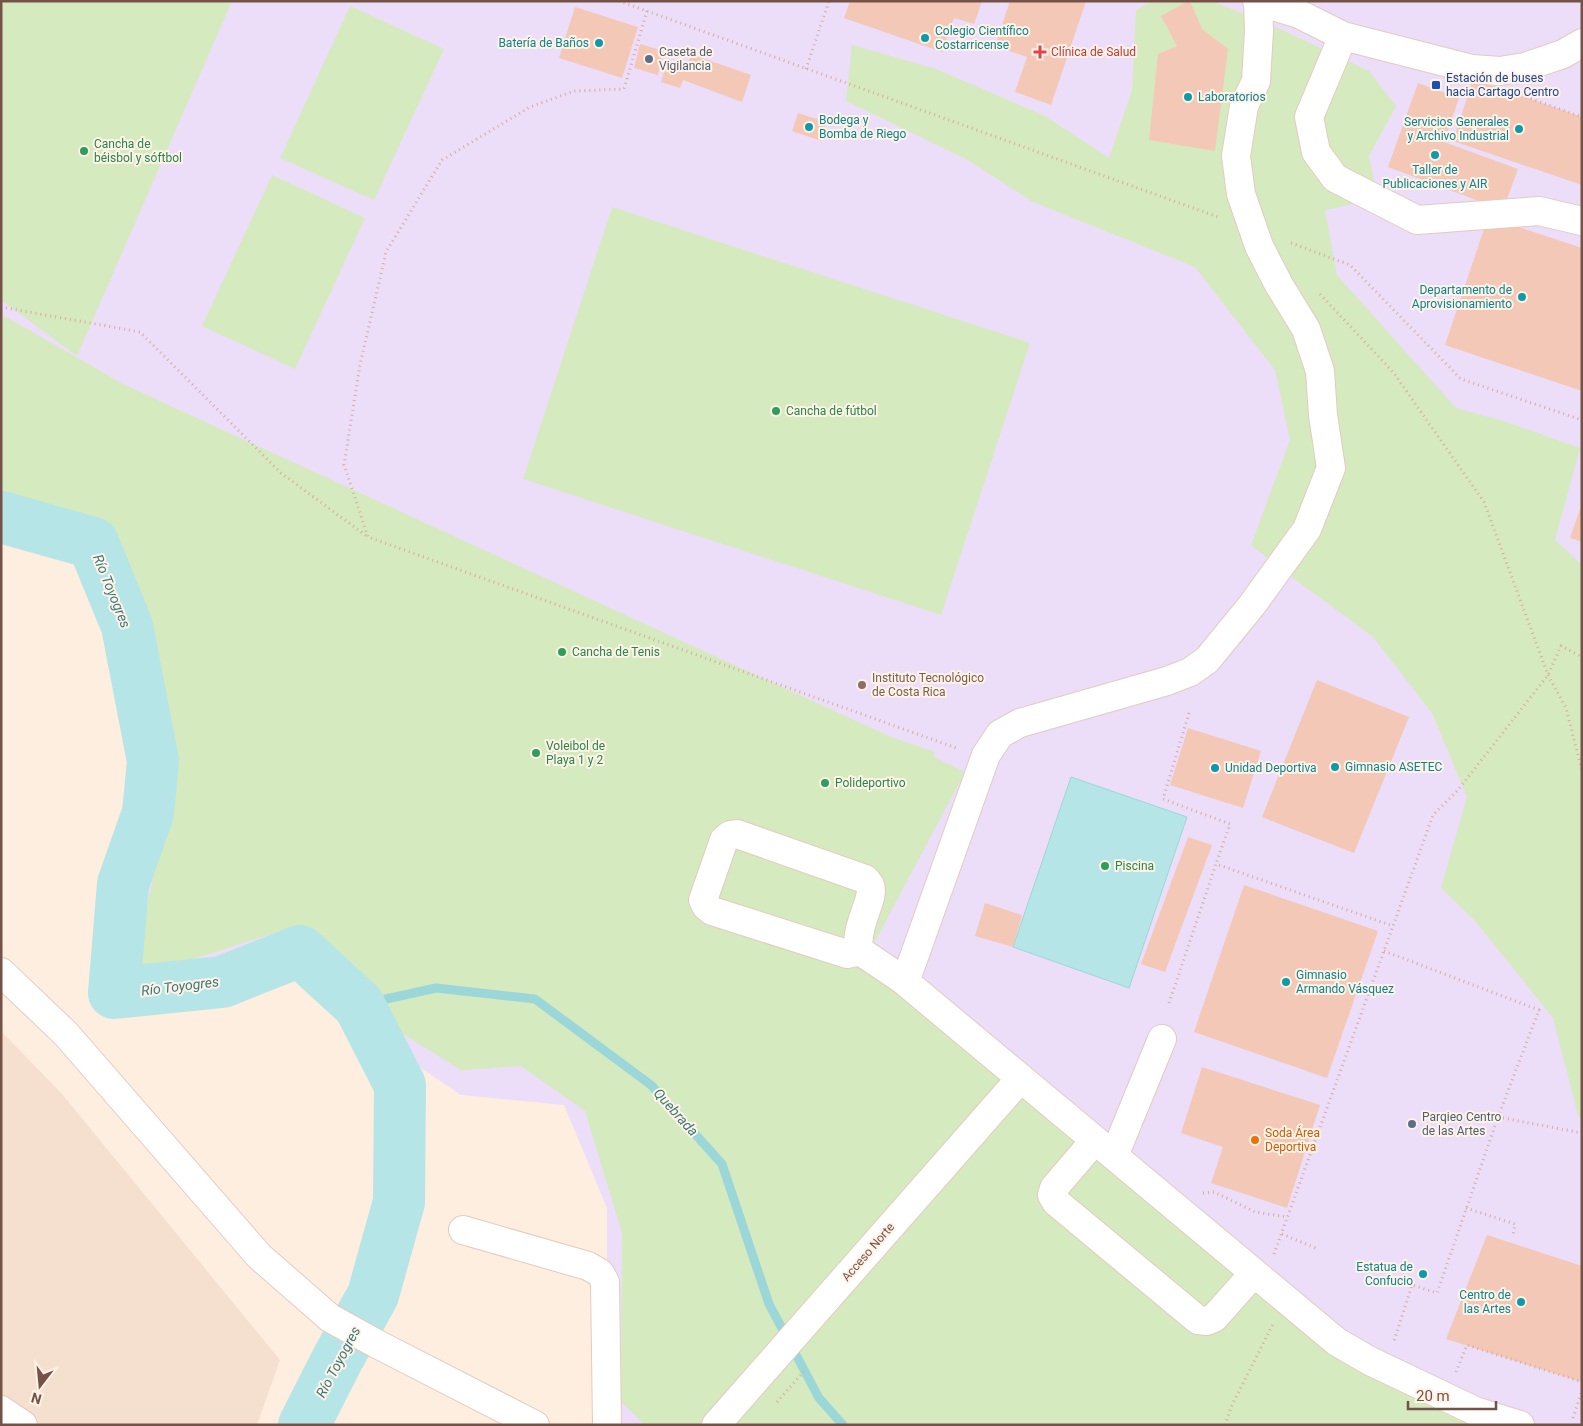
<svg xmlns="http://www.w3.org/2000/svg" width="1583" height="1426" font-family="Roboto,sans-serif">
	<style>
		.residential { fill: #f5dfcf }
		.education { fill: #ecddf9 }
		.green { fill: #d6eabf }
		.water { fill: #b5e5e7; stroke: #9bd7d9 }
		.lines { fill: none; stroke-linecap: round; stroke-linejoin: round }
		.stream { stroke: #9bd7d9; stroke-width: 9 }
		.river { stroke: #b5e5e7; stroke-width: 52 }
		.building { fill: #f3c8b7 }
		.minor-casing { stroke: #e3cbbf; stroke-width: 30 }
		.path { stroke: #d8ab9b; stroke-width: 3; stroke-dasharray: 1 4; stroke-linecap: butt }
		.minor { stroke: #fff; stroke-width: 28 }
		.culture-dot { fill: #0f9aa8; stroke: #fff3e7; stroke-width: 2 }
		.health-dot { fill: #e0444e; stroke: #fff3e7; stroke-width: 2 }
		.service-dot { fill: #5c6f8a; stroke: #fff3e7; stroke-width: 2 }
		.transit-dot { fill: #1a4fb4; stroke: #fff3e7; stroke-width: 2 }
		.leisure-dot { fill: #2e9e5b; stroke: #fff3e7; stroke-width: 2 }
		.education-dot { fill: #8d6e63; stroke: #fff3e7; stroke-width: 2 }
		.food-dot { fill: #e8710a; stroke: #fff3e7; stroke-width: 2 }
		.labels { text-anchor: middle; stroke-width: 4; stroke-linejoin: round; paint-order: stroke }
		.culture-label { font-size: 12px; fill: #0d838f; stroke: #fff3e7; text-anchor: start }
		.service-label { font-size: 12px; fill: #4e5e75; stroke: #fff3e7; text-anchor: start }
		.health-label { font-size: 12px; fill: #be3a42; stroke: #fff3e7; text-anchor: start }
		.transit-label { font-size: 12px; fill: #164399; stroke: #fff3e7; text-anchor: start }
		.leisure-label { font-size: 12px; fill: #27864d; stroke: #fff3e7; text-anchor: start }
		.education-label { font-size: 12px; fill: #785e54; stroke: #fff3e7; text-anchor: start }
		.food-label { font-size: 12px; fill: #c56008; stroke: #fff3e7; text-anchor: start }
		.street-label { font-size: 12px; fill: #745247; stroke: #fff3e7 }
		.water-label { font-size: 14px; font-style: italic; fill: #3a787b; stroke: #fff3e7 }
	</style>
	<rect width="100%" height="100%" fill="#fdeee0"/>
	<path class="residential" d="M1 1031 62 1094 280 1360 257 1425H1Z"/>
	<path class="education" d="M1 1H1582V1425H615L607 1417V1208L564 1105 461 1095 388 1046 303 947 227 977 118 994 121 884 157 745 129 624 93 544 1 516Z"/>
	<path class="green" d="M1 1H232L77 356 1 300Z
		M1153 1H1211L1261 20 1369 71 1396 106 1369 156 1378 199 1325 210 1337 275 1456 408 1503 421 1580 448 1555 540 1582 565V1121L1578 1115 1553 1018 1476 922 1441 888 1467 797 1432 713 1372 636 1304 586 1251 545 1290 440 1275 370 1195 267 1033 202 966 159 846 101 852 45 936 69 1045 116 1109 158 1132 90 1136 10Z
		M350 6 444 49 374 200 280 158Z
		M272 175 365 218 295 369 202 326Z
		M612 207 1030 343 941 615 523 479Z
		M1 314 123 384 891 737 935 752 934 757 965 772 862 966 1086 1134 1288 1301 1470 1425H645L621 1402 622 1233 585 1111 521 1066 461 1070 398 1031 328 948 289 928 133 979 177 754 110 539 1 499Z"/>
	<path class="water" d="M1071 777 1187 817 1129 988 1013 947Z"/>
	<g class="lines">
		<path class="stream" d="M359 1005 436 988 535 999 651 1085 722 1164 769 1304 819 1398 843 1425"/>
		<path class="river" d="M1 517 93 543 127 626 153 761 148 813 123 884 114 993 222 982 300 951 359 1005 400 1085 399 1202 373 1295 337 1360 304 1425"/>
	</g>
	<path class="building" d="M850 1H982L974 24 954 18 942 52 844 18Z
		M1010 1H1086L1051 105 1015 92 1027 57 995 46Z
		M1188 1H1190L1202 29 1228 49 1215 151 1149 140 1158 54 1177 46 1161 16Z
		M575 7 638 27 622 78 559 58Z
		M640 44 664 51 658 75 634 68Z
		M691 54 751 75 742 102 683 80 680 88 661 82 667 62 686 69Z
		M1473 79 1582 117V185L1453 141Z
		M1418 83 1459 98 1444 142 1518 169 1503 210 1388 167Z
		M798 113 826 122 821 141 792 131Z
		M1488 217 1582 248V391L1445 345Z
		M1581 506H1582V542L1570 538Z
		M1317 680 1409 717 1354 853 1262 817Z
		M1188 728 1261 751 1243 808 1170 785Z
		M1188 837 1212 845 1165 972 1141 964Z
		M1244 885 1378 931 1327 1078 1194 1032Z
		M985 903 1022 915 1013 947 975 936Z
		M1202 1067 1320 1105 1287 1208 1211 1183 1223 1147 1181 1133Z
		M1487 1235 1582 1266V1382L1446 1339Z"/>
	<g class="lines">
		<g class="minor-casing">
			<path id="minor" d="M1257 1 1299 14 1343 36 1472 69 1500 71 1525 67 1563 54 1582 43
				M1258 1 1259 31 1256 81 1244 106 1236 156 1241 194 1259 246 1279 285 1306 329 1320 371 1323 415 1331 468 1307 529 1252 605 1207 660 1190 672 1167 681 1020 723 1000 734 986 755 909 971 903 980 1337 1342 1370 1361 1475 1411 1520 1425
				M1343 36 1309 117 1316 152 1335 178 1417 220 1539 211 1582 221
				M860 951 847 954 712 911 706 906 703 900 724 840 730 835 737 834 865 879C865 879 870 884 870 885 876 898 852 930 860 951L903 980
				M1 972 66 1034 259 1256 330 1318 377 1344 535 1425
				M1095 1140 1054 1188 1052 1195 1056 1202 1198 1320 1207 1321 1214 1318 1254 1273
				M1114 1156 1162 1039
				M463 1230 588 1266 600 1273 605 1282 607 1425
				M1 1410 23 1425
				M716 1425 1020 1079"/>
		</g>
		<path class="path" d="M619 1 1218 217
			M647 11 624 89 574 91 530 107 442 160 386 252 360 365 344 465 368 537 959 749
			M806 69 829 1
			M1526 97 1582 117
			M1291 243 1350 265 1461 379 1582 420
			M1320 294 1393 372 1484 502 1548 675 1566 708 1582 771
			M1 307 140 332 281 473 368 537
			M1189 713 1163 799 1230 824 1216 864
			M1384 951 1539 1010 1498 1117 1437 1293 1412 1285 1394 1341
			M1169 1003 1216 864 1393 926 1433 815 1458 790 1548 675 1561 646 1582 657
			M1498 1117 1582 1133
			M1203 1193 1214 1192 1255 1212 1287 1217
			M1466 1208 1515 1224 1513 1235
			M1282 1234 1318 1249
			M1274 1254 1393 926
			M1456 1372 1467 1345 1582 1382
			M777 1402 806 1369
			M1573 1418 1582 1391
			M1225 1425 1231 1407 1273 1324"/>
		<use href="#minor" class="minor"/>
	</g>
	<g class="culture-dot">
		<circle cx="925" cy="38" r="5"/>
		<circle cx="599" cy="43" r="5"/>
		<circle cx="1188" cy="97" r="5"/>
		<circle cx="809" cy="127" r="5"/>
		<circle cx="1519" cy="129" r="5"/>
		<circle cx="1435" cy="155" r="5"/>
		<circle cx="1522" cy="297" r="5"/>
		<circle cx="1335" cy="767" r="5"/>
		<circle cx="1215" cy="768" r="5"/>
		<circle cx="1286" cy="982" r="5"/>
		<circle cx="1423" cy="1274" r="5"/>
		<circle cx="1521" cy="1302" r="5"/>
	</g>
	<path class="health-dot" d="M1037.5 44.5h5v5h5v5h-5v5h-5v-5h-5v-5h5z"/>
	<g class="service-dot">
		<circle cx="649" cy="59" r="5"/>
		<circle cx="1412" cy="1124" r="5"/>
	</g>
	<rect class="transit-dot" x="1431" y="80" width="10" height="10" rx="2.5"/>
	<g class="leisure-dot">
		<circle cx="84" cy="151" r="5"/>
		<circle cx="776" cy="411" r="5"/>
		<circle cx="562" cy="652" r="5"/>
		<circle cx="536" cy="753" r="5"/>
		<circle cx="825" cy="783" r="5"/>
		<circle cx="1105" cy="866" r="5"/>
	</g>
	<circle class="education-dot" cx="862" cy="685" r="5"/>
	<circle class="food-dot" cx="1255" cy="1140" r="5"/>
	<g class="labels">
		<g class="culture-label">
			<text x="935" y="35">Colegio Científico<tspan x="935" dy="14">Costarricense</tspan></text>
			<text x="589" y="47" text-anchor="end">Batería de Baños</text>
			<text x="1198" y="101">Laboratorios</text>
			<text x="819" y="124">Bodega y<tspan x="819" dy="14">Bomba de Riego</tspan></text>
			<text x="1509" y="126" text-anchor="end">Servicios Generales<tspan x="1509" dy="14">y Archivo Industrial</tspan></text>
			<text x="1435" y="174" text-anchor="middle">Taller de<tspan x="1435" dy="14">Publicaciones y AIR</tspan></text>
			<text x="1512" y="294" text-anchor="end">Departamento de<tspan x="1512" dy="14">Aprovisionamiento</tspan></text>
			<text x="1345" y="771">Gimnasio ASETEC</text>
			<text x="1225" y="772">Unidad Deportiva</text>
			<text x="1296" y="979">Gimnasio<tspan x="1296" dy="14">Armando Vásquez</tspan></text>
			<text x="1413" y="1271" text-anchor="end">Estatua de<tspan x="1413" dy="14">Confucio</tspan></text>
			<text x="1511" y="1299" text-anchor="end">Centro de<tspan x="1511" dy="14">las Artes</tspan></text>
		</g>
		<g class="service-label">
			<text x="659" y="56">Caseta de<tspan x="659" dy="14">Vigilancia</tspan></text>
			<text x="1422" y="1121">Parqieo Centro<tspan x="1422" dy="14">de las Artes</tspan></text>
		</g>
		<g class="health-label">
			<text x="1051" y="56">Clínica de Salud</text>
		</g>
		<g class="transit-label">
			<text x="1446" y="82">Estación de buses<tspan x="1446" dy="14">hacia Cartago Centro</tspan></text>
		</g>
		<g class="leisure-label">
			<text x="94" y="148">Cancha de<tspan x="94" dy="14">béisbol y sóftbol</tspan></text>
			<text x="786" y="415">Cancha de fútbol</text>
			<text x="572" y="656">Cancha de Tenis</text>
			<text x="546" y="750">Voleibol de<tspan x="546" dy="14">Playa 1 y 2</tspan></text>
			<text x="835" y="787">Polideportivo</text>
			<text x="1115" y="870">Piscina</text>
		</g>
		<g class="education-label">
			<text x="872" y="682">Instituto Tecnológico<tspan x="872" dy="14">de Costa Rica</tspan></text>
		</g>
		<g class="food-label">
			<text x="1265" y="1137">Soda Área<tspan x="1265" dy="14">Deportiva</tspan></text>
		</g>
		<g class="street-label">
			<text transform="translate(868 1252) rotate(-49)" y="4">Acceso Norte</text>
		</g>
		<g class="water-label">
			<text transform="translate(112 591) rotate(68)" y="5">Río Toyogres</text>
			<text transform="translate(180 986) rotate(-7)" y="5">Río Toyogres</text>
			<text transform="translate(676 1112) rotate(48)" y="5">Quebrada</text>
			<text transform="translate(338 1362) rotate(-62)" y="5">Río Toyogres</text>
		</g>
	</g>
	<rect width="1583" height="1426" fill="none" stroke="#745247" stroke-width="5"/>
	<g transform="translate(40 1386) rotate(196)" stroke="#fff3e7" stroke-width="4" paint-order="stroke">
	<path d="M0-4L9 19L0 12L-9 19Z" fill="#745247"/>
	<text y="-8" font-size="14" font-weight="bold" text-anchor="middle" fill="#745247">N</text>
	</g>
	<path d="M1408 1401v8h88v-8" fill="none" stroke="#745247" stroke-width="2.5"/>
	<text x="1416" y="1401" font-size="15" fill="#745247" stroke="#fff3e7" stroke-width="4" paint-order="stroke">20 m</text>
</svg>
